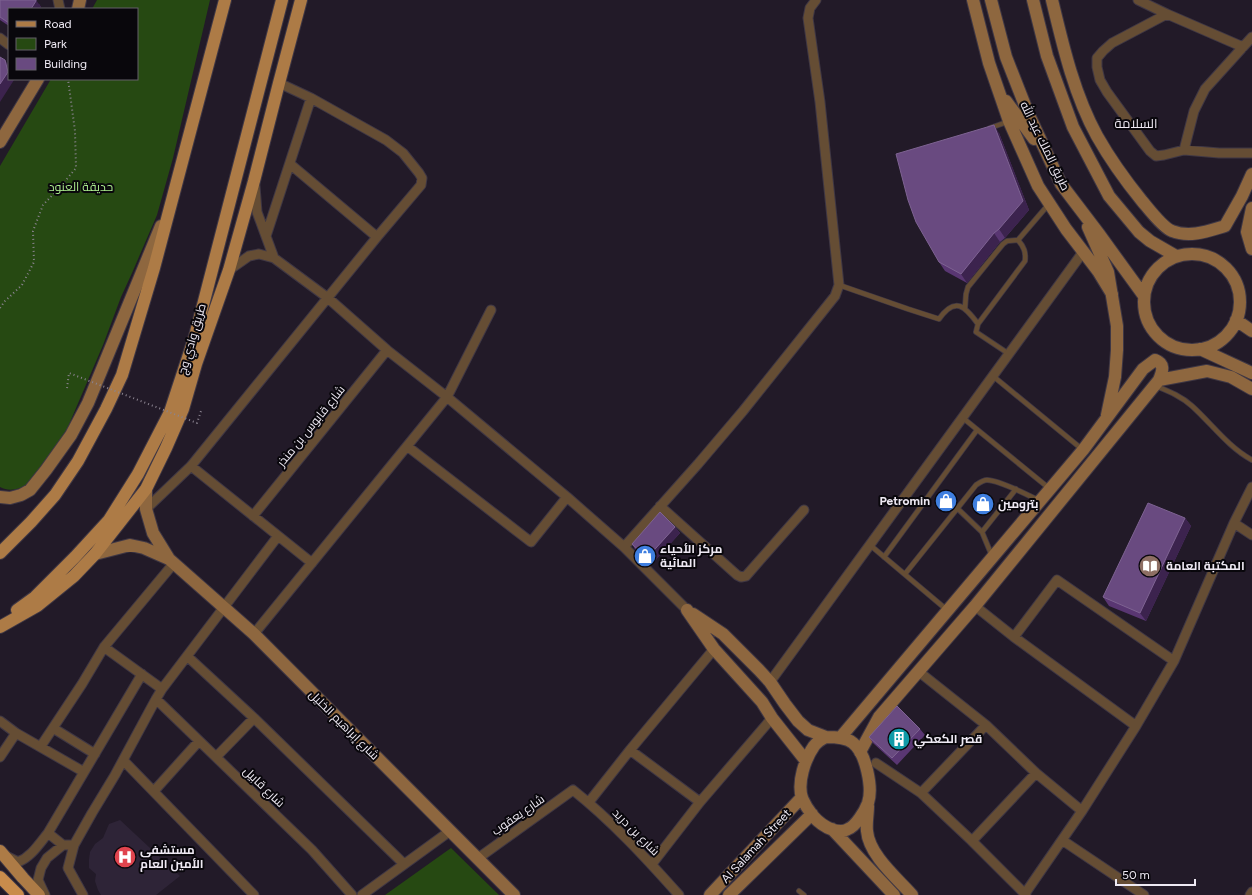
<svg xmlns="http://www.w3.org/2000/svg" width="1252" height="895" font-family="Figtree,Cairo,sans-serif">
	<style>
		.built { fill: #2e2437 }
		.green { fill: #264912 }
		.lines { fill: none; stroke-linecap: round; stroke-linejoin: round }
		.lane-casing { stroke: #3f3744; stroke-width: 6 }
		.street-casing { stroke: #3f3744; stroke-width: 11 }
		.secondary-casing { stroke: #3f3744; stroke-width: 14 }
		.primary-casing { stroke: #3f3744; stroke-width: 14 }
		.highway-casing { stroke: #3f3744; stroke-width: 14 }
		.path { stroke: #8b8490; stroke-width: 2; stroke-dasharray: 1 3; stroke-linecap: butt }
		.lane { stroke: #654d34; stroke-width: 4.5 }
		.street { stroke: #654d34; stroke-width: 9 }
		.secondary { stroke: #8e673f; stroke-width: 12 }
		.primary { stroke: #ad7b46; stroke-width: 12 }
		.highway { stroke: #c98c4c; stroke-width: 12 }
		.path-bridge { stroke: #8b8490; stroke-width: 2; stroke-dasharray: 1 3; stroke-linecap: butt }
		.wall { fill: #593672 }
		.shaded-wall { fill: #3c234e }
		.building { fill: #694a80; stroke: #7e6392 }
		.labels { text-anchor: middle; stroke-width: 4; stroke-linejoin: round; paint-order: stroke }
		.street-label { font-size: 12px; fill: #eee9f3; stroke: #09070c }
		.park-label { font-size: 12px; fill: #aeee8f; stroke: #09070c }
		.poi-label { font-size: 12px; font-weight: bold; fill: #eee9f3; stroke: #09070c; text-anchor: start }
		.neighbourhood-label { font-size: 13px; fill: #eee9f3; stroke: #09070c }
	</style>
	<rect width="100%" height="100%" fill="#221a28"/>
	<path class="built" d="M120 820 180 876 156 895H101L98 890 95 881 96 874 89 868V859L90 852 95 844 103 838 109 824Z"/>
	<path class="green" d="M97 0H210L173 158 157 215 132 273 121 297 103 345 67 429 50 456 25 487C16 489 9 492 0 487V166L51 79H137V9H92Z
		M451 848 499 895H385Z"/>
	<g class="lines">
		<g class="lane-casing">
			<path id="lane" d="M990 128 1007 122
				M839 285 908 309 939 319C955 296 965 306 978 324L976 332 1009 354
				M965 308 966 294 968 287 1003 244 1007 241 1018 240 1048 205
				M978 324 1025 261C1026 252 1024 247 1018 240
				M993 376 1083 450
				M1156 386C1168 391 1181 396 1192 406 1211 423 1228 447 1252 460
				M963 418 1050 489
				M957 508 982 532 992 556
				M982 532 1016 489
				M870 545 947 610
				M884 557 977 430
				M905 574 976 485C979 483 983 480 987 480 999 480 1028 495 1040 501
				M799 891 804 895"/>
		</g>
		<g class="street-casing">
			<path id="street" d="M58 0 60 9
				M1138 0 1167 14 1243 47
				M1167 14 1112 43 1103 51 1097 58V67L1100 80 1107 92 1150 151 1156 156 1164 155 1184 150 1219 153H1252
				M0 38 9 45
				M1184 150 1194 111 1205 89 1252 37
				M290 164 377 237
				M255 186 257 212 274 258
				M266 236 311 98
				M229 270 249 256 259 254 274 258 328 298 387 350 447 397 567 497 624 547 687 610
				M407 446 531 542 567 497
				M191 466 312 563
				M660 506 737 575 741 577 746 576 804 510
				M146 509 191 466 377 237 421 185 422 178 419 173 403 153 386 140 311 98 279 83
				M253 516 387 350
				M1234 523 1252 535
				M624 547 698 464 743 411 835 296 839 285 820 102 808 18 810 8 816 0
				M975 606 1014 637 1136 726
				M254 634 447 397 491 310
				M1014 637 1057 580 1174 661
				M104 647 162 689
				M187 656 254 718 404 864
				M918 671 986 725 1036 773 1082 811
				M770 682 1083 252
				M156 699 312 850 352 895
				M0 721 16 733 84 772
				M53 728 95 754
				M41 746 82 684 104 647 174 563
				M630 750 700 802
				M0 757 16 733
				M216 757 254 718
				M123 760 254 895
				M876 763 921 793 972 841 1026 895
				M154 791 199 741
				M921 793 986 725
				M589 802 630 750 714 649
				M48 833 63 845
				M1062 840 1144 895
				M972 841 1036 773
				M6 856 18 862C31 857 39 844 48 833L142 674
				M477 859 573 790C612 821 646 858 679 895
				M652 864 700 802 772 718
				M45 895 38 880 41 868 47 858 63 845H74
				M83 895 68 868 74 845 92 813 115 775 156 699 162 689 278 536
				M362 895 450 831
				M1024 895 1082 811 1136 726 1174 661 1234 523 1252 487
				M1250 895 1252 892"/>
		</g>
		<g class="secondary-casing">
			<path id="secondary" d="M973 0 989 63 1009 121 1038 186 1066 229 1098 271 1112 294
				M991 0 1006 57 1028 113 1061 184 1099 234 1144 296
				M1033 0 1047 56 1073 127 1109 196 1139 232 1150 241 1176 256
				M1052 0C1063 46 1074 94 1097 136 1110 159 1125 180 1142 201 1148 208 1163 228 1172 231 1190 238 1208 231 1225 226L1242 196 1252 174
				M78 9 80 0
				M1006 101 1034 139
				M0 142 38 79
				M1252 208 1247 232 1252 249
				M1088 227 1108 272 1117 326V350L1115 377 1107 415
				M1144 302a48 48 0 1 1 96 0a48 48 0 1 1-96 0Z
				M1236 320 1252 331
				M1200 349 1252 373
				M1159 380 1207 371 1231 377 1252 389
				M146 489V509L153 533 169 559 254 634 514 895
				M0 497 10 498 21 495 30 490 46 470 71 435 88 403 161 226
				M95 554 130 545 144 548 169 559
				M687 610 714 649 762 702 772 718 806 761
				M693 614 723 634 759 670 770 682 785 704 798 721 808 730 826 737
				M826 737C834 737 846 737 853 743 866 753 873 788 868 803 865 811 856 826 848 829 844 832 838 831 833 830 825 827 819 823 813 816 809 811 805 805 802 798 797 782 805 759 814 746 817 742 822 739 826 737Z
				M840 738 1083 450 1143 369 1155 360C1166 364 1162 372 1159 380L975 606 879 717 860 752
				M868 806C868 814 866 823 867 831 869 855 897 878 912 895
				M832 829 894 895
				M710 895 802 797
				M729 895 812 814"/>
		</g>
		<g class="primary-casing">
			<path id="primary" d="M0 553 31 522 55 495 78 461 106 409 122 375 154 268 225 0
				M17 610 35 597 75 557 109 520 138 474 170 412 195 336 282 0
				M0 627 37 606 74 576 95 554 146 489 166 448 183 409 196 364 229 270 254 181 279 83 301 0
				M0 851 23 878 39 895"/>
		</g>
		<g class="highway-casing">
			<path id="highway" d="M0 877 18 895"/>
		</g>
		<path class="path" d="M0 308 5 301 22 285 34 262 33 231 43 205 61 186 76 168 75 131 68 79"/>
		<use href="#lane" class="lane"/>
		<use href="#street" class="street"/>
		<use href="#secondary" class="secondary"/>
		<use href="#primary" class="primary"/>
		<use href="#highway" class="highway"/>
		<path class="path-bridge" d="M67 388 69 373 197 423 201 411"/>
	</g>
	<path class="wall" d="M0 0 39 4 41 7 9 9V26L0 20Z
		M999 133 1029 210 1005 238 1000 242 967 283 945 271 939 262Z
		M1185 518 1191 526 1146 621 1109 606 1103 597Z
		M675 527 680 533 652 564 636 551 632 544Z
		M920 729 925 735 897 765 873 743 869 737Z"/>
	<path class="shaded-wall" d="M36 0 41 7 39 9H31Z
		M5 60 9 66V79H14V80L0 102V84Z
		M994 125 999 133 1029 210 1005 238 999 229Z
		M994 233 1000 242 967 283 961 274Z
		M1185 518 1191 526 1146 621 1140 613Z
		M675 527 680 533 652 564 647 558Z"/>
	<path class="building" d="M0 0H36V1L31 9H9V23L0 17Z
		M0 57 5 60 8 72 0 84Z
		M994 125 1023 201 999 229 994 233 961 274 939 262 916 222 908 200 896 154Z
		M1148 503 1185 518 1140 613 1103 597Z
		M660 512 675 527 647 558 632 544Z
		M897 706 920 729 892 758 869 737Z"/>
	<defs>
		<g id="shop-disc" transform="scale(1.15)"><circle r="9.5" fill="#3f7fe0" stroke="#09070c"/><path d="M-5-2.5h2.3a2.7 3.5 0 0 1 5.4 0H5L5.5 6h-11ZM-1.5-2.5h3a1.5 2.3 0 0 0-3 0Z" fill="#fff"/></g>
		<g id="library-disc" transform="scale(1.15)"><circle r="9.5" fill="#8d6e63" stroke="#09070c"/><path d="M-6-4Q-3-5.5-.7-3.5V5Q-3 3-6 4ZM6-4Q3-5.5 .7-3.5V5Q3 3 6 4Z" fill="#fff"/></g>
		<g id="building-disc" transform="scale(1.15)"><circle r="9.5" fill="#0f9aa8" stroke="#09070c"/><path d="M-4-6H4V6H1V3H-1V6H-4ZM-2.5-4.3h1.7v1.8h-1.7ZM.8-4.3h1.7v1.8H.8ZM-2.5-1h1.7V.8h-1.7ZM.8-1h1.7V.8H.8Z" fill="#fff"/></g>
		<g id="hospital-disc" transform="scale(1.15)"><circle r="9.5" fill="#e0444e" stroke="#09070c"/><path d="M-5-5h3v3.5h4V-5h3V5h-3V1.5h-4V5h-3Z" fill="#fff"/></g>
	</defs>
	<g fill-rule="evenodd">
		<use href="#shop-disc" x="946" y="501"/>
		<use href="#shop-disc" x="983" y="504"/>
		<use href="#shop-disc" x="645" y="556"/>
		<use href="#library-disc" x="1150" y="566"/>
		<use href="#building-disc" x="899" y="739"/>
		<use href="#hospital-disc" x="125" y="857"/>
	</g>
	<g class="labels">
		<g class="street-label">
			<text transform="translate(1045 146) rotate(64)" y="4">طريق الملك عبد الله</text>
			<text transform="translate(192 339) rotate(-74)" y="4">طريق وادي وج</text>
			<text transform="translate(311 426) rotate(-51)" y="4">شارع قابوس بن منذر</text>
			<text transform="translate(344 725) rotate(45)" y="4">شارع إبراهيم الخليل</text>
			<text transform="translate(264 787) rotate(44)" y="4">شارع قابيل</text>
			<text transform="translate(518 815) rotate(-35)" y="4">شارع يعقوب</text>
			<text transform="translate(636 832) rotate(45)" y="4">شارع بن دريد</text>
			<text transform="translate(756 846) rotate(-47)" y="4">Al Salamah Street</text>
		</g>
		<g class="park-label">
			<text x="81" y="191">حديقة العنود</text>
		</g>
		<g class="poi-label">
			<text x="930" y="505" text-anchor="end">Petromin</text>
			<text x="998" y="508">بترومين</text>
			<text x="660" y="553">مركز الأحياء<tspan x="660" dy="14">المائية</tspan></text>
			<text x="1166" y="570">المكتبة العامة</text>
			<text x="914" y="743">قصر الكعكي</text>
			<text x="140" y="854">مستشفى<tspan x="140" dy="14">الأمين العام</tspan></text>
		</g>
		<g class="neighbourhood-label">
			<text x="1136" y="128">السلامة</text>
		</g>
	</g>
	<rect x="8" y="8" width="130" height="72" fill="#09070c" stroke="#656168"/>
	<rect x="16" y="21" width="20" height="6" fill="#ad7b46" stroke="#656168"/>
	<text x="44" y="28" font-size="12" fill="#eee9f3">Road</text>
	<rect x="16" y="38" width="20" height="12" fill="#264912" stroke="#656168"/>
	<text x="44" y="48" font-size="12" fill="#eee9f3">Park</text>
	<rect x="16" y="58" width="20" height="12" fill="#694a80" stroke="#656168"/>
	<text x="44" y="68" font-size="12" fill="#eee9f3">Building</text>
	<path d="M1116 879v6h79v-6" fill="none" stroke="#eee9f3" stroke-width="2"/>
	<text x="1122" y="879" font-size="12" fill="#eee9f3" stroke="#09070c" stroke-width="3" paint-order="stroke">50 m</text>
</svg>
